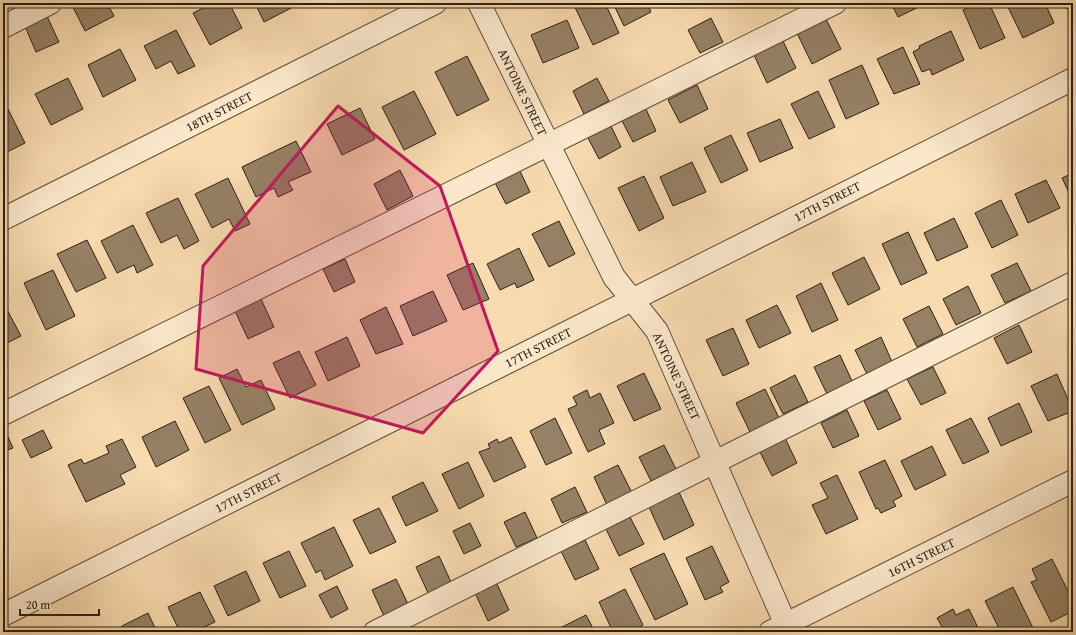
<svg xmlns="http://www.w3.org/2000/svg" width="1076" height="635" font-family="'Gentium Book Plus',serif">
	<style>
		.building { fill: #968166; stroke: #2a2015 }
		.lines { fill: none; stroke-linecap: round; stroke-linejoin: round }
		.minor-casing { stroke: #5e4f3c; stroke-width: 24 }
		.minor { stroke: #fbe8cc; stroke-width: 22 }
		.marked { fill: #c2185b; fill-opacity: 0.2; stroke: #c2185b; stroke-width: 3; stroke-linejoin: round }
		.labels { text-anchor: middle; stroke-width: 3.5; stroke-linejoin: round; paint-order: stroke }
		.street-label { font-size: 13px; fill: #2a2015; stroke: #fbe8cc }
	</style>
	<rect width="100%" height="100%" fill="#f9dbb0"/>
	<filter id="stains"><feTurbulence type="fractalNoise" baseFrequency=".005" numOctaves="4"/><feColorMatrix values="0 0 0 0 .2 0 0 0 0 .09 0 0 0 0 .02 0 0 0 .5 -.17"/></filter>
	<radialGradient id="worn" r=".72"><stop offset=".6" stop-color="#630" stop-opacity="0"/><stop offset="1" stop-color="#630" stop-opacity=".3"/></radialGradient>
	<path class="building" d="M71 3H107L114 16 85 31Z
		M214 3H229L242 28 210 45 193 13Z
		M255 3H296L297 5 264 22Z
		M573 3H605L619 33 593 45Z
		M613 3H647L651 12 624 26Z
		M891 3H927L898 17Z
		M978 3H989L1005 38 980 49 963 10Z
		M1006 3H1045L1054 23 1023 38Z
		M1064 3H1073V6L1067 9Z
		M46 14 59 42 36 52 24 24Z
		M711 18 723 42 700 53 688 30Z
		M826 19 841 49 812 64 797 33Z
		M567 20 579 48 543 63 531 35Z
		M176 30 195 66 178 74 171 61 156 69 144 46Z
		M951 31 964 60 932 75 930 69 922 72 913 52 920 48 919 46Z
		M783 41 796 68 767 83 754 55Z
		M903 47 920 84 894 94 877 59Z
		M120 49 136 80 103 97 88 65Z
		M467 56 489 100 457 116 435 72Z
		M862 65 879 104 846 119 829 80Z
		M68 78 83 109 51 125 35 94Z
		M597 78 609 101 584 114 573 91Z
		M697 85 708 109 680 123 668 100Z
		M414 91 436 134 404 150 382 107Z
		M818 91 835 127 809 139 791 104Z
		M7 107 25 143 3 154V109Z
		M645 107 656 131 633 142 621 119Z
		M360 108 375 139 342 155 327 124Z
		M780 119 793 148 760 162 747 133Z
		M610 124 621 147 599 159 587 136Z
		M731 135 748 170 721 183 704 148Z
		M296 141 311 172 288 182 293 190 278 197 274 188 256 197 242 167Z
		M692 162 706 192 673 206 660 177Z
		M519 169 530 192 506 204 494 181Z
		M400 170 413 196 387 210 374 184Z
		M1073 173V201L1062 178Z
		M644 176 664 218 639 231 618 188Z
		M228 178 250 224 235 231 229 219 212 228 195 194Z
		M1046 180 1060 208 1028 223 1015 194Z
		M178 198 199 241 184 249 177 235 161 243 146 213Z
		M1001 200 1018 235 992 248 975 213Z
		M954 218 968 247 937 261 924 233Z
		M559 221 575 254 549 267 532 234Z
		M133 225 153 265 137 273 134 265 117 273 101 241Z
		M908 232 927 273 901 285 882 244Z
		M87 240 106 278 76 292 57 254Z
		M519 248 534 280 517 288 515 283 500 290 487 264Z
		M864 257 880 289 848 305 832 273Z
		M345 259 355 282 334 292 323 269Z
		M473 263 489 299 463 310 447 275Z
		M1017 263 1031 291 1005 303 991 275Z
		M53 270 75 316 46 330 24 283Z
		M821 283 838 320 812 332 796 296Z
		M968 286 981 313 956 325 943 299Z
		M433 291 447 321 413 336 400 306Z
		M261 299 274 327 248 339 235 311Z
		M3 302 21 336 5 344 3 340Z
		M777 305 791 333 759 348 746 320Z
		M929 306 943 334 917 347 903 319Z
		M386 307 403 344 376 354 360 320Z
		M1019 325 1032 352 1007 364 994 338Z
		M733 328 749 364 723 376 706 340Z
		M347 337 360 366 328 381 315 352Z
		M881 337 893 364 868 376 855 350Z
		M299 351 316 385 290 398 273 363Z
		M840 355 852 381 827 394 814 367Z
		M933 367 946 393 921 405 907 379Z
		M237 369 246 387 261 380 275 409 242 425 219 378Z
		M644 373 661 409 634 421 617 386Z
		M1057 374 1073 411 1048 421 1031 386Z
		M795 375 808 402 783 414 770 388Z
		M209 386 231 430 205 443 183 398Z
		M765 389 779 418 750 432 736 403Z
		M587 390 590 398 600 393 614 423 599 430 605 444 588 452 568 409 577 405 573 397Z
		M887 390 901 419 878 430 864 401Z
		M1019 403 1032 432 1001 446 988 418Z
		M847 410 859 436 833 448 821 423Z
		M555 418 572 453 546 465 530 431Z
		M971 418 989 452 963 464 946 430Z
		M175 421 189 450 156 467 142 437Z
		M3 426 13 448 3 452Z
		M43 430 52 448 31 458 22 440Z
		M511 437 526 467 494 482 479 452 490 448 488 444 497 439 499 443Z
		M785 438 797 463 772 476 759 450Z
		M122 439 136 467 120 475 125 484 86 502 68 465 81 459 84 464 109 453 106 446Z
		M664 445 676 469 651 481 639 457Z
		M932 446 946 475 915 490 901 461Z
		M885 460 902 496 893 501 896 506 881 513 878 508 876 509 859 472Z
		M468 462 484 496 459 509 442 474Z
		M618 465 632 493 607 505 594 477Z
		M837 475 858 519 826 534 812 505 828 498 820 483Z
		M423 482 438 511 406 526 392 497Z
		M575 487 587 512 562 523 551 499Z
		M679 492 694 525 664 540 649 507Z
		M379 508 396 542 370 554 353 520Z
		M525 512 537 538 516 547 504 522Z
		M630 517 644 544 619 556 606 529Z
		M470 523 481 546 464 554 453 531Z
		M334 527 353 566 325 580 321 570 316 573 301 543Z
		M585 540 599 569 575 580 561 551Z
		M712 546 729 582 720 587 723 592 705 600 686 558Z
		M1073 548V560L1068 551Z
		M289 551 306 586 280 598 263 563Z
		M664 553 688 604 655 620 630 569Z
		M439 556 452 584 429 595 416 567Z
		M1052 559 1073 601V611L1051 622 1031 582 1037 580 1032 569Z
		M246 571 260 601 228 616 214 586Z
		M396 579 408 604 384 616 372 590Z
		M496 582 509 610 488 621 475 593Z
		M337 586 348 609 331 618 319 595Z
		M1013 587 1034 630 1030 632H1001L985 601Z
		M625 589 643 625 634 630V632H613L599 602Z
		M200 592 215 622 200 629 202 632H180L168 607Z
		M953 609 956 615 969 609 980 632H945L937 618Z
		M148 613 157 632H125L122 626Z
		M586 615 595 632H554V631Z
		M411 625 414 632H397Z
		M909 627 912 632H899Z"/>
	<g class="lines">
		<g class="minor-casing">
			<path id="minor" d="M479 3 614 277 657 331 789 632
				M3 27 50 3
				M3 219 435 3
				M3 414 835 3
				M3 615 1073 79
				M375 632 1073 283
				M770 632 1073 481"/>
		</g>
		<use href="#minor" class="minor"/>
	</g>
	<path class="marked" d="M338 106 440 186 498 351 423 433 196 369 203 266Z"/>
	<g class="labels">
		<g class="street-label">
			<text transform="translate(523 92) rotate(64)" y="5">ANTOINE STREET</text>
			<text transform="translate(219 111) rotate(-27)" y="5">18TH STREET</text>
			<text transform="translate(827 201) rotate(-27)" y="5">17TH STREET</text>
			<text transform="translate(538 347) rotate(-27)" y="5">17TH STREET</text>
			<text transform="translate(677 376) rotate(65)" y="5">ANTOINE STREET</text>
			<text transform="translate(248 492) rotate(-27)" y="5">17TH STREET</text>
			<text transform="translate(921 557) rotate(-26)" y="5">16TH STREET</text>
		</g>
	</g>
	<rect width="1076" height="635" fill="none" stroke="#f9dbb0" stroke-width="16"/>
	<rect x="4" y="4" width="1068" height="627" fill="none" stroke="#2a2015" stroke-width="2"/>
	<rect x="8" y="8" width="1060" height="619" fill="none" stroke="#2a2015"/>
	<path d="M20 609v6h79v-6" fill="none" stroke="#2a2015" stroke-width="2"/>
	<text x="26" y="609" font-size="12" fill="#2a2015" stroke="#fbe8cc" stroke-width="3" paint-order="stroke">20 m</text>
	<rect width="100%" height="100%" filter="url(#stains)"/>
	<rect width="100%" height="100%" fill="url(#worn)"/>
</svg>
